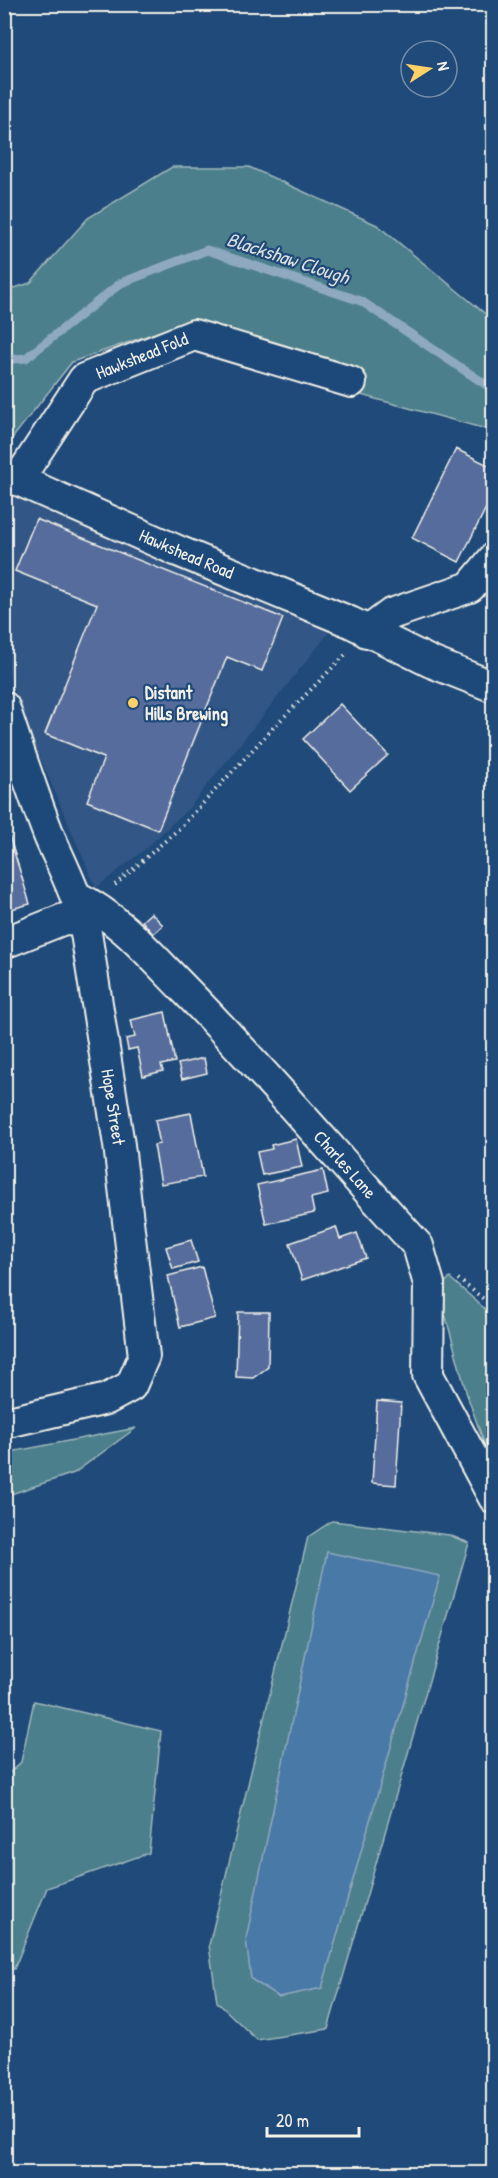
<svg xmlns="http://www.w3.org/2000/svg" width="498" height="2178" font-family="'Patrick Hand',sans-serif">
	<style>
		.built { fill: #335786 }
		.green { fill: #4c7f8c; stroke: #a0b8ba; stroke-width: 1.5 }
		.water { fill: #4a79a6; stroke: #8ea9c0; stroke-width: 1.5 }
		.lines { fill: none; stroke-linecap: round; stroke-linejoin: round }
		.stream { stroke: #8ea9c0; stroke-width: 9 }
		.building { fill: #556c9c; stroke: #f4f1e8; stroke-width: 1.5 }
		.minor-casing { stroke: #f4f1e8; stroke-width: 34 }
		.path { stroke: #f4f1e8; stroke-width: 4; stroke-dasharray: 1.5 4.5; stroke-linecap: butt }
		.minor { stroke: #1f4a7a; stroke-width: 30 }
		.poi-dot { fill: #ffd166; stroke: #1f4a7a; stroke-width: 2 }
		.labels { text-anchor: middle; stroke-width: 4.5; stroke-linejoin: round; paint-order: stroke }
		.street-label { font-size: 18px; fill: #f4f1e8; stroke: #1f4a7a }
		.poi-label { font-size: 18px; font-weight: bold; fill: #f4f1e8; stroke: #1f4a7a; text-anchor: start }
		.water-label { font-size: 20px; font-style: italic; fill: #dadfde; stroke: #1f4a7a }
	</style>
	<rect width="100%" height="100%" fill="#1f4a7a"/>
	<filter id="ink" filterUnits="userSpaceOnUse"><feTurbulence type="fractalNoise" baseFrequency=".0167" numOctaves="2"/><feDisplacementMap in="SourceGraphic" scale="12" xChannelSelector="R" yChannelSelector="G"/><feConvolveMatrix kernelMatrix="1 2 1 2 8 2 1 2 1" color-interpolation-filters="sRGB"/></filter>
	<g filter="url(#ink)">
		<path class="built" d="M5 496 37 499 335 625 189 808 144 850 96 888 30 734 5 665Z"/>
		<path class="green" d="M172 167H249L377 225 493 320V431L361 395 367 376 189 321 72 362 7 445 5 438V291L30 283 88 218Z
			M450 1278 493 1316V1468L467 1395 438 1288Z
			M136 1428 74 1473 5 1496V1453Z
			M332 1521 449 1535 469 1543 328 2029 257 2040 217 2002 209 1945 308 1537Z
			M34 1701 161 1731 149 1853 47 1888 14 1969 4 1966 5 1777 21 1762Z"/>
		<path class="water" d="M327 1552 440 1576 322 1988 279 1997 251 1979 246 1939Z"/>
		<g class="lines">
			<path class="stream" d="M4 360 26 358 121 283 207 250 361 301 494 390"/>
		</g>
		<path class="building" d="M456 449 494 468 487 483 494 486V492L459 562 412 538Z
			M36 519 283 618 262 671 227 657 158 830 87 801 104 758 45 734 97 604 15 571Z
			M340 704 388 755 350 790 303 739Z
			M4 819 30 904 4 911Z
			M151 913 163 925 153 934 142 921Z
			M165 1012 175 1062 161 1065 163 1071 143 1076 137 1048 128 1050 126 1039 135 1037 131 1020Z
			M204 1058 207 1073 182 1079 178 1064Z
			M191 1113 203 1177 161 1184 154 1145 160 1144 155 1120Z
			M296 1139 302 1167 262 1175 257 1152 272 1149 271 1145Z
			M323 1170 328 1194 311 1198 314 1213 266 1224 257 1185Z
			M336 1227 340 1239 357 1233 366 1258 302 1280 290 1243Z
			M191 1240 198 1262 173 1269 166 1247Z
			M202 1267 215 1318 180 1327 168 1276Z
			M238 1312H269L268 1367 253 1378 236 1377Z
			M377 1401 401 1403 396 1485 372 1483Z"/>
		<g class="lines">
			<g class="minor-casing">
				<g id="minor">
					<path id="s1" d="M4 479 18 480 178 551 350 622 431 662 494 687"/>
					<path id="s2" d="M18 480 84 379 194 335 351 382"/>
					<path d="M367 632 391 614 470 587 494 558"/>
					<path id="s3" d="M4 707C19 751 33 795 50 838 62 865 75 891 84 920L119 1145 144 1356 131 1386 107 1399 4 1423"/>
					<path id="s4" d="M77 897C120 918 153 958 187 992 267 1074 341 1162 418 1246L429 1284 428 1375 494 1498"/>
					<path d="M4 943 64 919 84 920"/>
				</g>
			</g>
			<path class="path" d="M115 885 182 826 270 731 347 653
				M458 1279 494 1307"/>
			<use href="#minor" class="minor"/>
		</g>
	</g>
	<circle class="poi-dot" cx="133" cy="703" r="6"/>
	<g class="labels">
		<g class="street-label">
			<text dy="6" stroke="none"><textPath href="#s2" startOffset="183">Hawkshead Fold</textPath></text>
			<text dy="6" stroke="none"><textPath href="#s1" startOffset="198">Hawkshead Road</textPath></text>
			<text dy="6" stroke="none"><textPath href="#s3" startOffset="417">Hope Street</textPath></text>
			<text dy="6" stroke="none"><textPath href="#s4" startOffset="380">Charles Lane</textPath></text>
		</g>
		<g class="poi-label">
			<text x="145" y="699">Distant<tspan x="145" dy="21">Hills Brewing</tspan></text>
		</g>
		<g class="water-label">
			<text transform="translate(288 258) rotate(18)" y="7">Blackshaw Clough</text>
		</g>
	</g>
	<rect width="498" height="2178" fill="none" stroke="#1f4a7a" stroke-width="24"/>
	<rect x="12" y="12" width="474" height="2154" fill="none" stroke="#f4f1e8" stroke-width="2" filter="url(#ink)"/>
	<g transform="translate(429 69) rotate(78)"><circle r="28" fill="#1f4a7a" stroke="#748da6" stroke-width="1.5"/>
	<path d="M0-4.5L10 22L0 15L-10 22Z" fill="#ffd166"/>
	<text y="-9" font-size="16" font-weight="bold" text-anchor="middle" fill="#f4f1e8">N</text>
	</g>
	<path d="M267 2127v9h92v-9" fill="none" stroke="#f4f1e8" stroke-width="3"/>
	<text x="276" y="2127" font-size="18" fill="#f4f1e8" stroke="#1f4a7a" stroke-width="4.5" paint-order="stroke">20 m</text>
</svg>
